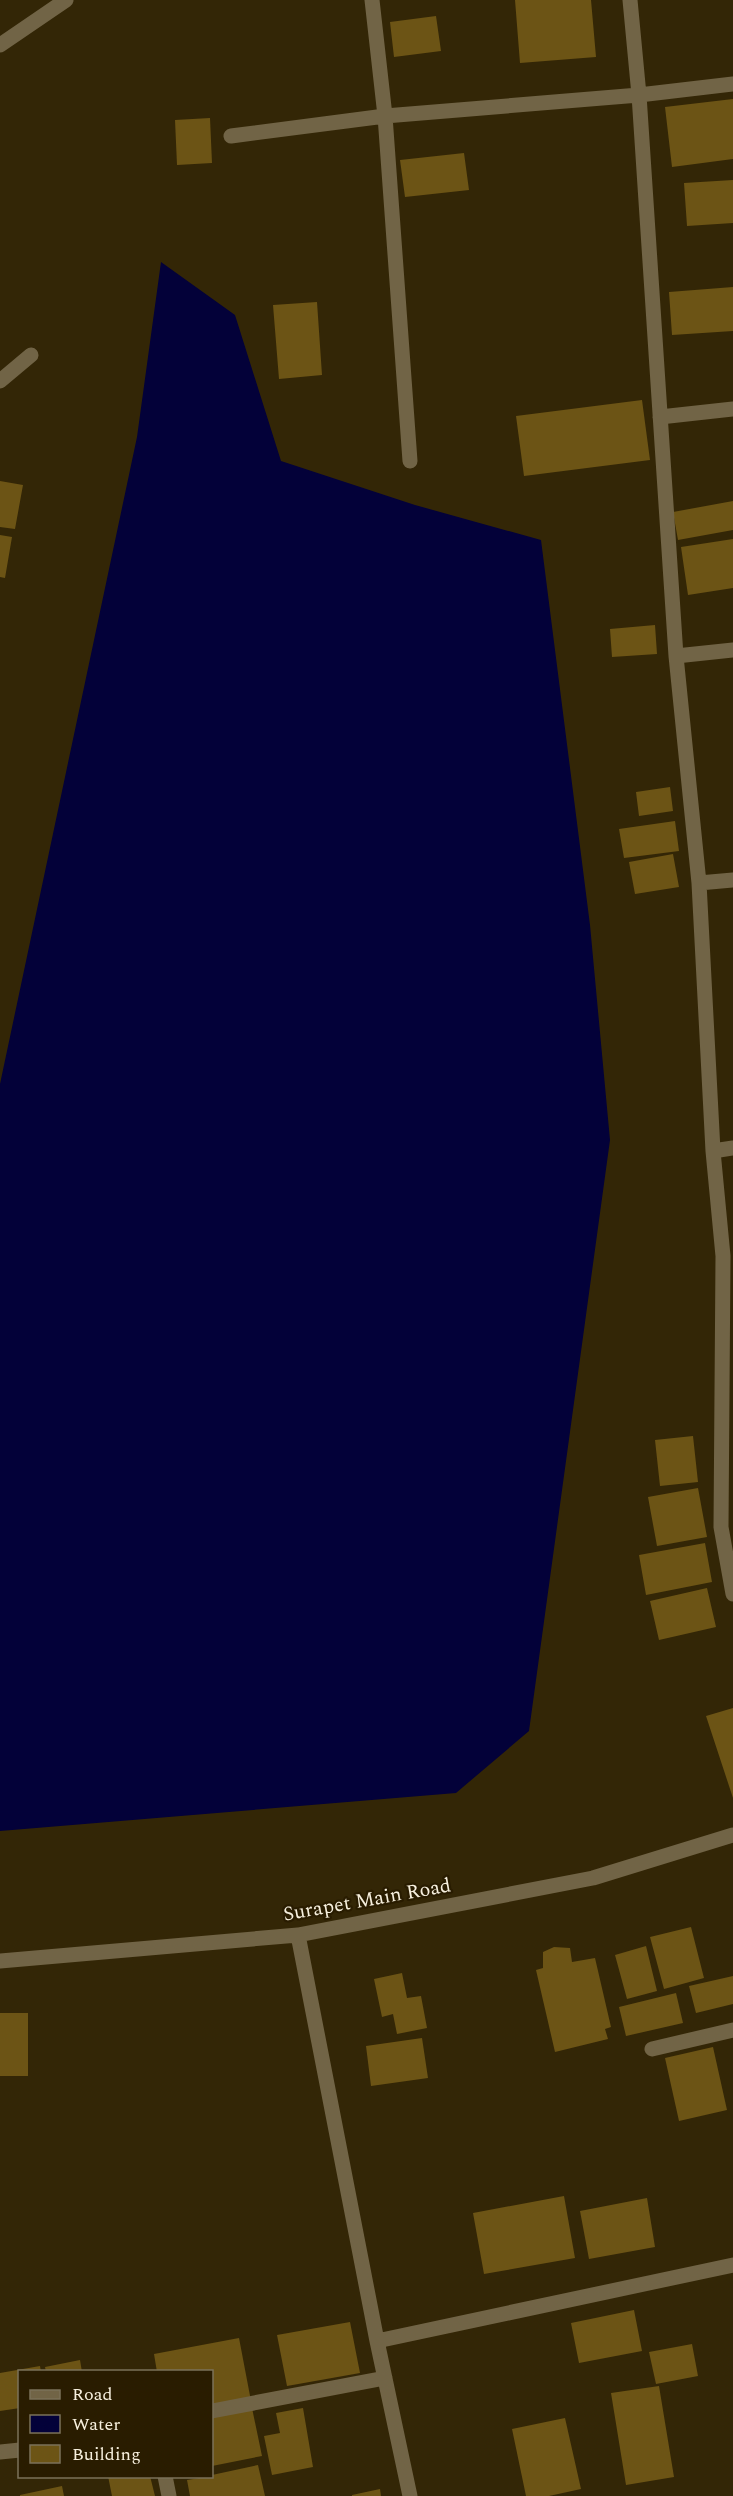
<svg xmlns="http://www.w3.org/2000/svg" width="733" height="2496" font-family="Spectral,serif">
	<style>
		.water { fill: #030139 }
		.building { fill: #6c5415 }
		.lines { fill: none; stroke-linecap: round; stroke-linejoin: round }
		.street { stroke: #716446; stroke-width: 15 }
		.labels { text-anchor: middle; stroke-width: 4.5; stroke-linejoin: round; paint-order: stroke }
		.street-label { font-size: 20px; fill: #f7f0de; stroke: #291c00 }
	</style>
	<rect width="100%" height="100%" fill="#332606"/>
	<path class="water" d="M161 262 235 315 281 461 415 505 541 540 590 925 610 1140 529 1731 456 1793 0 1831V1084L137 437Z"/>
	<path class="building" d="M515 0H591L596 57 520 63Z
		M436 16 441 51 394 57 390 22Z
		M733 99V159L672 167 665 107Z
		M210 118 212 163 177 165 175 120Z
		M464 153 469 190 405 197 400 160Z
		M733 180V223L687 226 684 183Z
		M733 287V331L672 335 669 292Z
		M317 302 322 375 279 379 273 305Z
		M642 400 650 460 524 476 516 416Z
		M0 481 23 485 15 529 0 527Z
		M733 501V530L678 540 673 512Z
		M0 535 12 537 5 578 0 577Z
		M733 539V588L688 595 681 547Z
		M655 625 657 654 612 657 610 629Z
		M670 787 673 811 639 816 636 792Z
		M675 821 679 851 624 858 619 829Z
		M673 854 679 887 635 894 629 862Z
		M693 1436 698 1482 660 1486 655 1440Z
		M698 1488 707 1537 657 1546 648 1497Z
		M705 1543 712 1582 646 1595 639 1555Z
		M707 1588 716 1627 659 1640 650 1601Z
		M733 1708V1798L706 1716Z
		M691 1927 704 1978 664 1989 650 1937Z
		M646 1946 657 1991 627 1999 615 1955Z
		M554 1947 570 1948 572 1962 595 1958 611 2027 605 2029 608 2039 555 2052 536 1970 543 1968V1952Z
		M402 1973 407 1998 421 1996 427 2028 397 2034 393 2014 382 2017 374 1979Z
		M733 1976V2004L696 2013 689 1986Z
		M676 1993 683 2023 626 2036 619 2007Z
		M0 2013H28V2076H0Z
		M422 2038 428 2078 371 2086 366 2046Z
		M713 2047 727 2110 679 2121 665 2058Z
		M564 2196 575 2258 484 2274 473 2213Z
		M647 2198 655 2247 589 2259 580 2211Z
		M634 2310 642 2351 579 2363 571 2323Z
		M350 2322 360 2373 287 2386 277 2335Z
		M239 2338 251 2401 212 2408V2372H157L154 2354Z
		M692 2344 698 2376 656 2384 649 2352Z
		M80 2360 82 2372H46L45 2367Z
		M40 2366 41 2372H20V2408L0 2411V2373Z
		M659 2386 674 2477 626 2485 611 2393Z
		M252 2408 262 2456 212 2466V2415Z
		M303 2408 313 2467 272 2475 264 2436 280 2433 276 2413Z
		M565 2418 581 2489 549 2496H526L512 2429Z
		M258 2465 265 2496H190L187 2480 212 2476V2475Z
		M108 2476H150L155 2496H112Z
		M62 2486 64 2496H20V2495Z
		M380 2489 381 2496H352V2495Z"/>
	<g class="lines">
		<path class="street" d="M372 0 385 116 410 461
			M630 0 639 95 676 656 699 883 713 1151 723 1256 721 1527 733 1594
			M0 45 66 0
			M231 136 385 116 639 95 733 84
			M0 381 31 355
			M660 417 733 409
			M676 656 733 650
			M699 883 733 880
			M713 1151 733 1148
			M298 1935 377 2341 410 2496
			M0 1961 298 1935 593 1878 733 1835
			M652 2049 733 2030
			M377 2341 733 2265
			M212 2411 385 2378
			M0 2452 20 2450
			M165 2476 169 2496"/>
	</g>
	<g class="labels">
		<g class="street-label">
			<text transform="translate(367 1899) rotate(-10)" y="7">Surapet Main Road</text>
		</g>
	</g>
	<rect x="18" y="2370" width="195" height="108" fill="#291c00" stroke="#7b7159" stroke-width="1.5"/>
	<rect x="30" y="2390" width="30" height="9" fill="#716446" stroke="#7b7159" stroke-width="1.5"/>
	<text x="72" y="2400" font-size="18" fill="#f7f0de">Road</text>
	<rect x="30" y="2415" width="30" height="18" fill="#030139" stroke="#7b7159" stroke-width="1.5"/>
	<text x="72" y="2430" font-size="18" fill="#f7f0de">Water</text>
	<rect x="30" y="2445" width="30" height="18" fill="#6c5415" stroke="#7b7159" stroke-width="1.5"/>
	<text x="72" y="2460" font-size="18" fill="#f7f0de">Building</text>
</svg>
